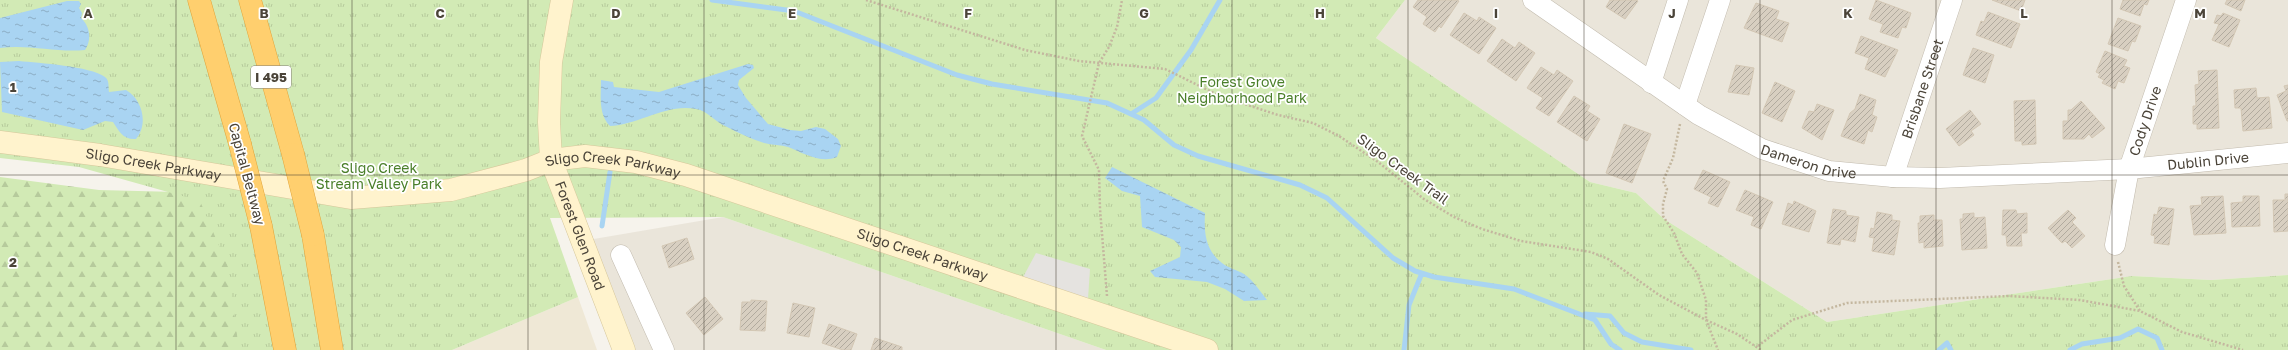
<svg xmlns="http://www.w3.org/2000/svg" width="2288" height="350" font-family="'Golos Text',sans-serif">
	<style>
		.residential { fill: #eae5da }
		.education { fill: #efe8d6 }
		.forest { fill: url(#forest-firs) }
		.park { fill: url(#park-tufts) }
		.parking { fill: #e5e3e0 }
		.water { fill: url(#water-ripples) }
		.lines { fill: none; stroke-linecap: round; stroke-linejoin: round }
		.stream { stroke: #a9d4f2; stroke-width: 5 }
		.building { fill: url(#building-hatch); stroke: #d3c7b4 }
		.street-casing { stroke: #c2bbae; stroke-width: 21 }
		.secondary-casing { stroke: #d6c79b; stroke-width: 23 }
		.highway-casing { stroke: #e0a43c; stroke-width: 23 }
		.path { stroke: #c4b79f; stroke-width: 2.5; stroke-dasharray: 2 2; stroke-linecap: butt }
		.street { stroke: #fff; stroke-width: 20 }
		.secondary { stroke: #fff3cd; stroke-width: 22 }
		.highway { stroke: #ffcf6e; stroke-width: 22 }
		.highway-bridge-casing { stroke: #e0a43c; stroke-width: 23; stroke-linecap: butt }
		.highway-bridge { stroke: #ffcf6e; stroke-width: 22 }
		.grid { fill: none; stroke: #4b4439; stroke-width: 1; stroke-opacity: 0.55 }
		.labels { text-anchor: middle; stroke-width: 3.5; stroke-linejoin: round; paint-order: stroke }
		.shield { fill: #fff; stroke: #817c74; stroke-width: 1 }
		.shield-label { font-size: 13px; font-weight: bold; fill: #4b4439 }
		.park-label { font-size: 14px; fill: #4a7f2a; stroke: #fff }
		.street-label { font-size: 14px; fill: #4b4439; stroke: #fff }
		.grid-label { font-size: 13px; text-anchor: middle; font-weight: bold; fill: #4b4439; stroke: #fff; stroke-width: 3.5; stroke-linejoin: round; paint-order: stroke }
	</style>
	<defs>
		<pattern id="forest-firs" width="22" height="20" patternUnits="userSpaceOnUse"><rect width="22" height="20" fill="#d2eab5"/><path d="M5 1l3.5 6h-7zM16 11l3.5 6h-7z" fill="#b6ca9c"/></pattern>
		<pattern id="park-tufts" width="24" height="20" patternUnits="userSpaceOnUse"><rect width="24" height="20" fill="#d2eab5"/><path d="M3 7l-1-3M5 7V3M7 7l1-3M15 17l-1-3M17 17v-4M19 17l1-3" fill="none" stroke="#b6ca9c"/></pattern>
		<pattern id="water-ripples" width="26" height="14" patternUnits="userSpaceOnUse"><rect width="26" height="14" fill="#a9d4f2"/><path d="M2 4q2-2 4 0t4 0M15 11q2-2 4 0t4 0" fill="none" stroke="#8caec5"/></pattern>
		<pattern id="building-hatch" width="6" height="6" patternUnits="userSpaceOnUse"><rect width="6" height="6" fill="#d8cfc1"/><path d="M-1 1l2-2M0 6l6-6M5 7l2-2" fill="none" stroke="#b1aa9e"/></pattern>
	</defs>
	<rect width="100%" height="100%" fill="#f6f3ec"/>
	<path class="residential" d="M1405 0H2288V275L2211 280 2132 276 1827 322 1664 219 1636 193 1590 182 1376 38Z
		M723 217 1106 350H624L582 241Z"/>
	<path class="education" d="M578 297 597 350H452Z"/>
	<path class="forest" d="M0 177 99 190 216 193 246 350H0Z"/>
	<path class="park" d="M0 0H1405L1376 38 1590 182 1636 193 1664 219 1827 322 2132 276 2211 280 2288 275V350H1106L723 217 550 218 578 297 452 350H239L228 267 200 201 79 167 0 158Z"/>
	<path class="parking" d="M1036 253 1090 269 1088 299 1022 279Z"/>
	<path class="water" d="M67 1H79L81 4 79 8 82 13 81 18C90 26 92 40 85 50 57 53 29 44 0 48V18Z
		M19 61C39 63 90 66 105 77 110 81 108 87 109 92L126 90C142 99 149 124 136 139 123 140 119 131 113 122L105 121 83 130 2 112 0 62Z
		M748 64 753 65 754 68 739 80 738 85 746 98 768 124 790 130 801 131 816 127 825 129 838 139 841 146 837 157C821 164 803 153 788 147 781 145 772 145 764 143 751 139 737 132 725 126 714 121 708 111 696 109 667 103 638 125 610 126 598 114 601 95 601 80L613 82 614 87 659 92Z
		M1112 167 1205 213C1204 232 1205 250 1222 263 1228 268 1237 270 1244 274 1253 280 1260 291 1267 300L1244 301 1225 289 1207 282 1155 277 1150 271 1180 257 1181 247 1174 240 1142 227 1140 196 1122 191 1105 178Z"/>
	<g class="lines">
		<path class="stream" d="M712 0 794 11 957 75 992 84 1107 103 1144 120 1174 145 1198 156 1300 185 1327 198 1393 258 1415 271 1434 277 1514 289 1595 320 1611 344 1620 350
			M1131 114 1156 98 1191 50 1220 0
			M602 226 610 172
			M1585 314 1610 316 1624 333 1642 342 1691 350
			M1404 350 1409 305 1422 273
			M1939 350 1947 343 1951 350
			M2070 350 2082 344 2120 338 2138 329 2157 338 2162 350"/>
	</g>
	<path class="building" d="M1418 0H1457L1459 1 1441 28 1439 26 1435 32 1423 24 1427 17 1413 7Z
		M1610 0H1636L1638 1 1625 19 1606 7Z
		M1876 0 1911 13 1906 28 1902 27 1898 38 1880 32 1883 24 1869 19Z
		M1992 0H2025L2021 11Z
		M2123 0H2149L2147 5 2144 4 2140 16 2120 9Z
		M2227 0H2245L2241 11 2225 4Z
		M1756 3 1779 11 1776 19 1789 23 1782 42 1744 28Z
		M1988 12 2020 24 2011 48 1976 35 1981 21 1984 22Z
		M1464 13 1477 21 1479 17 1496 28 1479 54 1450 35Z
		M2223 13 2240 20 2229 47 2212 40 2219 24 2214 23 2217 15 2221 16Z
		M2118 18 2141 26 2135 42 2132 41 2128 51 2108 44Z
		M1861 36 1898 50 1885 77 1865 69 1869 58 1855 53Z
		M1502 39 1515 48 1519 42 1535 53 1516 81 1487 61Z
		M1973 48 1994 55 1985 83 1963 75Z
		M2105 51 2127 60 2124 66 2130 68 2124 83 2118 81 2115 89 2102 83 2104 80 2098 77 2100 74 2096 72Z
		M1736 65 1754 68 1749 95 1728 92Z
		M1541 67 1554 75 1557 70 1573 81 1549 116 1536 108 1543 98 1527 88Z
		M2217 70 2219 128 2197 129V124H2193V106H2196L2195 85 2199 84 2198 71Z
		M1775 82 1795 91 1782 122 1762 113Z
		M2288 85V121H2287L2277 95 2286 91 2284 86Z
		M2256 88 2257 98 2269 97 2272 128 2243 131 2241 108H2235L2234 90Z
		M1860 94 1876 100 1872 115 1877 117 1872 132 1868 130 1864 144 1841 136 1850 113 1855 109Z
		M1574 96 1590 106 1587 111 1600 119 1587 141 1557 122Z
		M2035 100 2036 144 2022 145V141H2015L2014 101Z
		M2081 101 2105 128 2092 138 2089 134 2084 139H2063V121H2068V110H2071Z
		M1817 104 1834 110 1822 140 1802 128 1809 111 1814 112Z
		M1970 110 1981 124 1971 131 1974 135 1959 146 1946 129Z
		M1624 124 1651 134 1632 183 1606 173Z
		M1703 170 1730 182 1718 207 1708 203 1711 197 1694 189Z
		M1745 190 1773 202 1761 229 1751 225 1754 217 1736 210Z
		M2285 194H2288V231L2274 232 2273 200H2285Z
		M2223 196 2226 233 2194 235 2190 206 2202 205 2201 197Z
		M2243 196H2259L2260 226 2232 227 2231 203 2243 202Z
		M1794 201 1816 211 1809 232 1782 224 1788 203 1793 205Z
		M2159 207 2174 209 2169 245 2154 243 2155 236 2151 235 2154 214 2157 215Z
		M1833 209 1846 211V215L1859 217 1855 242 1841 239 1840 245 1827 243Z
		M2003 210H2016L2017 214 2027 213V233H2021L2022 246H2007L2006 235H2002Z
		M2068 210 2076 218 2072 222 2085 236 2072 248 2065 241 2062 243 2048 228Z
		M1877 212 1892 215V220L1900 221 1894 255 1872 251 1874 238 1869 237 1871 228 1874 229Z
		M1974 213V218L1985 217 1987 248 1962 250 1960 219H1963V214Z
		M1934 215V220H1942L1943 246 1924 248V242L1919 243 1918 223H1920V216Z
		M687 238 694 259 669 268 662 246Z
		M705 297 723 319 704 335 686 313Z
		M751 300 767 301 765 331 740 330 742 302H751Z
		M793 303 815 308 809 337 787 333Z
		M829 324 857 334 851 350H843L822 343Z
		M875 338 902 347V350H871Z"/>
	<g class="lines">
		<g class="street-casing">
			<g id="street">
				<path id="s1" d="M1533 0 1699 115 1762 149 1829 171 1893 177 1940 178 2129 169 2288 153"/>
				<path d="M1651 83 1678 0"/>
				<path d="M1685 105 1720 0"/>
				<path id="s2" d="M1893 177 1952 0"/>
				<path id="s3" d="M2115 245 2129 169 2186 0"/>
				<path d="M621 255 664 350"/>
			</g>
		</g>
		<g class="secondary-casing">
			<g id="secondary">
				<path id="s4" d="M562 0 551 62 549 122 551 160 624 350"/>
				<path id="s5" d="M0 142 100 155 351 198 451 190 526 170 551 160 585 156 636 162 686 175 1207 350"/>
			</g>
		</g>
		<g class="highway-casing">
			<path id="highway" d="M199 0 240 144
				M250 0 293 154
				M261 226 285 350
				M313 235 332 350"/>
		</g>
		<path class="path" d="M866 0 1025 50 1079 61 1165 69 1220 96 1278 115 1313 123 1339 136 1378 162 1424 199 1454 217 1482 229 1521 241 1591 252 1608 259 1659 295 1706 320 1718 350
			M1680 124 1673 158 1663 181 1667 189 1663 204V216L1674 233 1682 254 1697 273 1706 300V320L1737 334 1761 350
			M2118 262 2124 286 2140 311
			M1107 296 1100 209 1099 170 1082 136 1099 63 1109 47 1117 27 1122 0
			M1758 346 1792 320 1847 303 2009 296 2080 300 2140 311 2182 332 2243 350"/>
		<use href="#street" class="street"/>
		<use href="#secondary" class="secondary"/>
		<use href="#highway" class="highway"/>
		<g class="highway-bridge-casing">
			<path id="highway-bridge" d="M240 144 261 226
				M293 154 313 235"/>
		</g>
		<use href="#highway-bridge" class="highway-bridge"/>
	</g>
	<path class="grid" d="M176 0V350M352 0V350M528 0V350M704 0V350M880 0V350M1056 0V350M1232 0V350M1408 0V350M1584 0V350M1760 0V350M1936 0V350M2112 0V350M0 175H2288"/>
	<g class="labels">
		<rect class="shield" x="251" y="66" width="40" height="22" rx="3"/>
		<g class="shield-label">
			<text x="271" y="82">I 495</text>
		</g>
		<g class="park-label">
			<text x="1242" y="87">Forest Grove<tspan x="1242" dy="16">Neighborhood Park</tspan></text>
			<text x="379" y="173">Sligo Creek<tspan x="379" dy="16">Stream Valley Park</tspan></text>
		</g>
		<g class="street-label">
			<text dy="5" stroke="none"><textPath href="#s2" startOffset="93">Brisbane Street</textPath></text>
			<text dy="5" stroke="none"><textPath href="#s3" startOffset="128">Cody Drive</textPath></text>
			<text dy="5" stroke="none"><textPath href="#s1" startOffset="322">Dameron Drive</textPath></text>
			<text dy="5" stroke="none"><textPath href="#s1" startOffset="724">Dublin Drive</textPath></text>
			<text dy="5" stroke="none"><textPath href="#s5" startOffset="155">Sligo Creek Parkway</textPath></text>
			<text transform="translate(1403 169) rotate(36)" y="5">Sligo Creek Trail</text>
			<text dy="5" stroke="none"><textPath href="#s5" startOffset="623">Sligo Creek Parkway</textPath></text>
			<text transform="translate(247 174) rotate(75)" y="5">Capital Beltway</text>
			<text dy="5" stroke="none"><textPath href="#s4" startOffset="242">Forest Glen Road</textPath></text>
			<text dy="5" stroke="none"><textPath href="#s5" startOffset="947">Sligo Creek Parkway</textPath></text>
		</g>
	</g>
	<g class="grid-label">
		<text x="88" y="18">A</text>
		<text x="264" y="18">B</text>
		<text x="440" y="18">C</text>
		<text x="616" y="18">D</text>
		<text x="792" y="18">E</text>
		<text x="968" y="18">F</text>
		<text x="1144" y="18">G</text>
		<text x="1320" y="18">H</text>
		<text x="1496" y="18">I</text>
		<text x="1672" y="18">J</text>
		<text x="1848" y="18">K</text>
		<text x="2024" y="18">L</text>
		<text x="2200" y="18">M</text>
		<text x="13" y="92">1</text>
		<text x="13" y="267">2</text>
	</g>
</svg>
